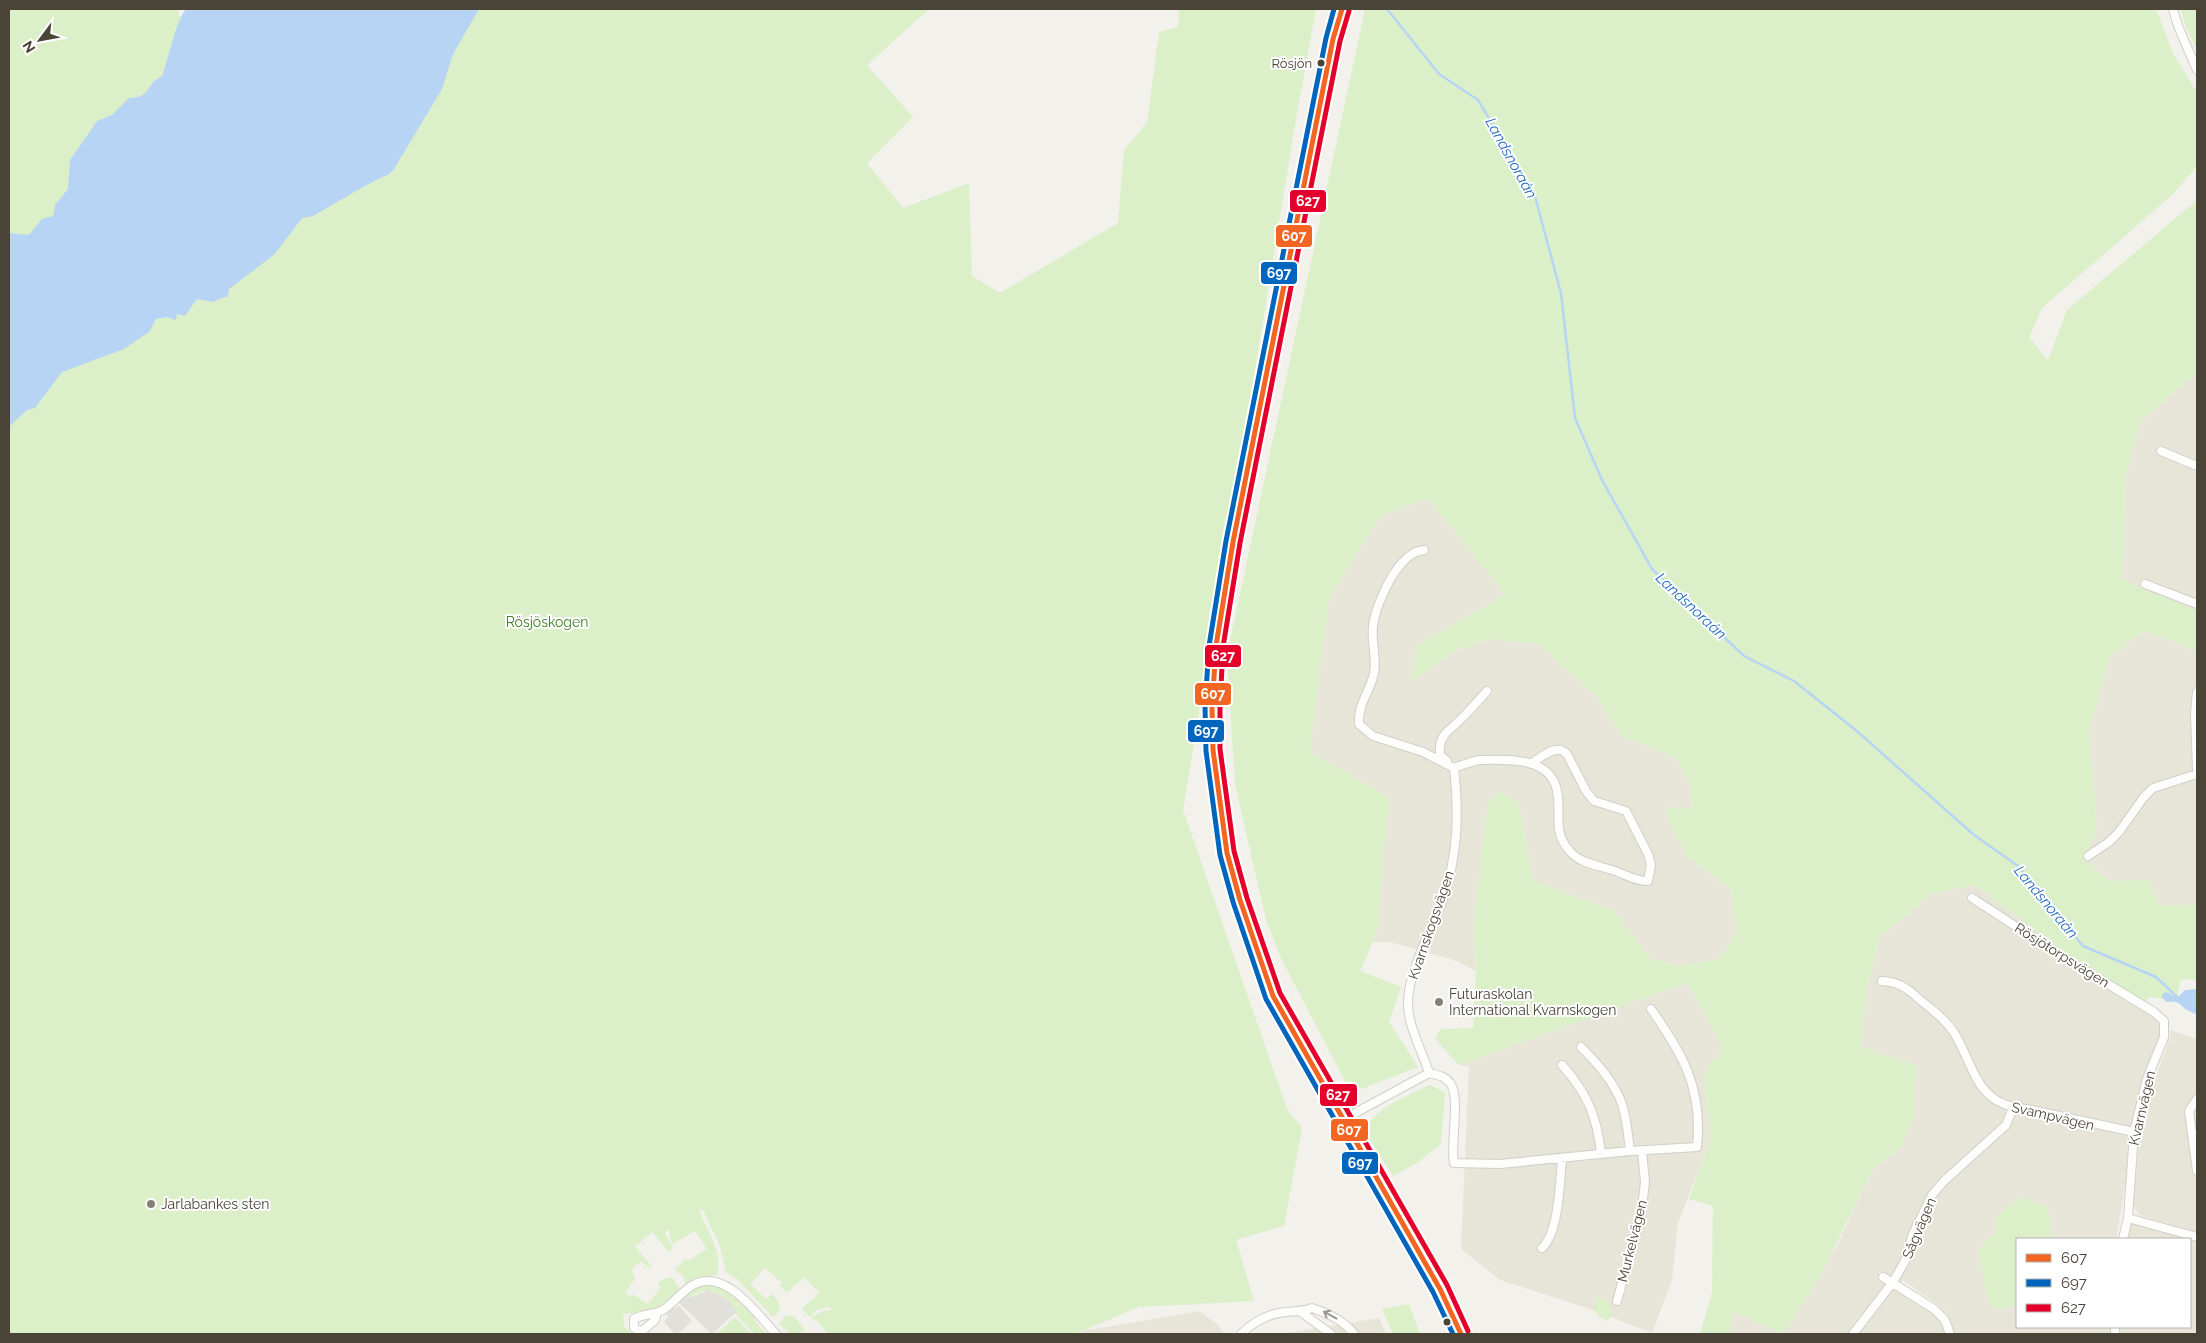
<svg xmlns="http://www.w3.org/2000/svg" width="2206" height="1343" font-family="Raleway,sans-serif">
	<style>
		.residential { fill: #e7e4d8 }
		.green { fill: #dbefc9 }
		.parking { fill: #e1e0da }
		.water { fill: #b8d4f4 }
		.lines { fill: none; stroke-linecap: round; stroke-linejoin: round }
		.stream { stroke: #b8d4f4; stroke-width: 2.5 }
		.street-casing { stroke: #d0cfc9; stroke-width: 10 }
		.secondary-casing { stroke: #d2d0c2; stroke-width: 14 }
		.street { stroke: #fdfdfc; stroke-width: 8 }
		.secondary { stroke: #f7f6ef; stroke-width: 11 }
		.bus-1-casing { stroke: #fff; stroke-width: 9 }
		.bus-2-casing { stroke: #fff; stroke-width: 9 }
		.bus-3-casing { stroke: #fff; stroke-width: 9 }
		.bus-1 { stroke: #f26522; stroke-width: 5 }
		.bus-2 { stroke: #0065bd; stroke-width: 5 }
		.bus-3 { stroke: #e4002b; stroke-width: 5 }
		.oneway { stroke: #9b978f }
		.bus-dot { fill: #4a4436; stroke: #fff; stroke-width: 2 }
		.poi-dot { fill: #858176; stroke: #fff; stroke-width: 2 }
		.labels { text-anchor: middle; stroke-width: 4; stroke-linejoin: round; paint-order: stroke }
		.bus-label { font-size: 13px; fill: #4a4436; stroke: #fff; text-anchor: end }
		.park-label { font-size: 14px; fill: #3b8222; stroke: #fff }
		.street-label { font-size: 14px; fill: #4a4436; stroke: #fff }
		.poi-label { font-size: 14px; fill: #4a4436; stroke: #fff; text-anchor: start }
		.water-label { font-size: 15px; font-style: italic; fill: #236bc2; stroke: #fff }
		.line-badge { stroke: #fff; stroke-width: 2 }
		.badge-label { font-size: 14px; text-anchor: middle; font-weight: bold; fill: #fff }
	</style>
	<rect width="100%" height="100%" fill="#f2f1ec"/>
	<path class="residential" d="M2197 372V611L2123 581 2125 478 2140 422Z
		M1428 499 1507 594 1416 646 1412 681 1452 652 1491 639 1538 643 1595 695 1622 736 1674 757 1690 782 1692 810 1669 807 1687 856 1731 890 1736 933 1719 959 1681 966 1650 959 1613 910 1533 881 1519 804 1478 882 1474 929 1476 971 1457 961 1390 942H1373L1377 932 1310 752 1329 598 1381 515Z
		M2144 631 2197 651V906L2196 904 2159 906 2148 880 2108 881 2084 858 2097 830 2089 733 2109 658Z
		M1975 885 2098 977 2159 1019 2161 1035 2143 1077 2128 1136 2126 1181 2116 1239H2017V1327H2111V1334H1955L1948 1315 1937 1304 1902 1280 1901 1288 1937 1315 1946 1334H1783L1836 1248 1873 1169 1902 1146 1916 1065 1861 1047 1867 987 1880 937 1933 893Z
		M1687 983 1724 1047 1704 1073 1711 1139 1678 1223 1672 1280 1652 1333 1587 1308 1500 1280 1461 1249 1469 1067 1459 1065Z
		M2170 1030 2197 1039V1232L2139 1215 2133 1204 2139 1143 2153 1084 2170 1038Z
		M2132 1222 2189 1239H2127Z
		M2190 1239 2197 1242V1334H2118V1327H2190Z
		M1200 1311 1219 1326 1224 1334H1076L1083 1331Z
		M1734 1312 1782 1334H1729Z
		M1379 1318 1386 1334 1287 1333Z"/>
	<path class="green" d="M9 9H179L178 15 181 17 186 9H929L867 65 913 117 867 163 903 208 969 183 972 276 1000 293 1118 223 1124 150 1147 123 1159 32 1178 27 1179 9H1316L1296 119 1183 810 1287 1109 1302 1128 1284 1226 1236 1240 1254 1301 1139 1307 1075 1334H828L816 1320 814 1321 811 1318 822 1311 831 1310 830 1307 817 1310 810 1317 802 1309 819 1293 804 1277 787 1293 780 1285 782 1283 765 1268 750 1284 766 1299 772 1294 779 1302 778 1305 780 1311 773 1317 738 1280 726 1272 719 1244 703 1210H699C707 1232 723 1249 717 1275L699 1277 685 1284 684 1278 679 1272 677 1273 675 1269 686 1259 688 1261 707 1249 695 1231 673 1244 669 1235 671 1232 667 1230 665 1233 673 1248 669 1252 652 1232 635 1247 652 1266 650 1268 642 1262 636 1265 632 1270 635 1279 625 1293 630 1296 632 1294 648 1304 661 1287 658 1284C662 1278 666 1279 672 1277L681 1291 655 1311 623 1314 624 1326 631 1334H9Z
		M1365 9H2156L2172 51 2197 93V166L2173 194 2042 308 2029 337 2048 360 2067 310 2197 200V372L2140 422 2125 478 2123 580 2197 611V651L2144 631 2109 658 2089 733 2097 830 2084 858 2108 881 2148 880 2159 906 2196 904 2197 980 2181 979 2176 1001 2149 997 2146 1003 2098 977 1975 885 1933 893 1880 937 1867 987 1861 1047 1916 1065 1914 1116 1902 1146 1873 1169 1822 1273 1783 1334 1734 1312 1729 1334H1700L1712 1293 1713 1206 1689 1199 1711 1139 1704 1073 1723 1047 1687 983 1459 1065 1435 1039 1441 1029 1473 1028 1476 971 1474 929 1478 882 1488 803 1500 791 1519 804 1533 881 1613 910 1651 959 1681 966 1719 959 1736 933 1731 890 1687 856 1666 816 1668 807 1692 809 1690 782 1674 757 1622 736 1595 695 1538 644 1491 639 1452 652 1412 681 1416 646 1506 594 1428 499 1381 515 1329 598 1310 752 1389 797 1377 932 1360 971 1401 987 1389 1022 1418 1067 1351 1093 1281 958 1266 920 1235 784 1227 655Z
		M2181 9H2197V50L2185 25Z
		M1429 1085 1445 1092 1441 1144 1417 1163 1393 1176C1388 1167 1369 1141 1368 1132 1364 1112 1414 1093 1429 1085Z
		M2020 1197 2045 1206 2050 1215V1239H2017V1305L1998 1309 1990 1305 1987 1296 1978 1250 1998 1229 1995 1220 2010 1204Z
		M705 1285C728 1286 739 1302 754 1317L755 1322 767 1334H755C749 1328 741 1321 736 1314 724 1296 713 1281 690 1298L687 1295 695 1288Z
		M1597 1298C1614 1301 1614 1307 1608 1321L1599 1317 1594 1309Z
		M1409 1304 1420 1334H1393L1382 1309Z
		M784 1315 793 1316 805 1329 799 1334H790L779 1323 785 1318Z
		M735 1317 751 1334H716Z"/>
	<path class="parking" d="M707 1290 717 1293 730 1302 736 1312 712 1334 679 1303 687 1295 690 1298Z
		M670 1303 675 1309 679 1306 692 1321 678 1334H675L664 1322 668 1317 664 1309Z"/>
	<path class="water" d="M186 9H479L453 54 442 89 394 169 388 175 380 178 356 191 313 216 302 218 275 254 229 289 228 296 212 302 197 299 185 316 177 314 176 320 167 317 156 319 149 332 124 349 62 372 35 408 27 410 9 427V233L29 235 42 219 53 216 55 205 68 189 70 160 97 121 112 115 129 98C153 97 144 85 162 76 170 55 174 26 186 9Z
		M2197 989V1015C2195 1013 2192 1013 2189 1011 2180 1007 2182 1000 2166 1002L2162 997 2163 993 2166 992 2177 998 2185 990Z"/>
	<g class="lines">
		<path class="stream" d="M1387 9 1439 74 1478 100 1534 193 1561 293 1575 418 1602 480 1652 569 1744 656 1794 681 1858 732 1974 835 2018 866 2083 946 2156 977 2178 998"/>
		<g class="street-casing">
			<path id="street" d="M2173 9 2178 26 2197 70
				M2161 451 2197 466
				M1424 550C1398 552 1376 603 1373 626 1371 642 1377 658 1374 673 1370 693 1358 702 1359 724L1373 736 1423 752 1454 768
				M2145 584 2197 604
				M2197 692 2195 713 2197 770
				M1447 761 1440 755C1438 733 1450 731 1463 717 1471 709 1479 700 1487 691
				M1454 768C1462 765 1472 761 1480 760 1507 759 1551 757 1557 791 1562 813 1552 829 1568 849 1578 863 1596 865 1612 870 1623 873 1636 882 1648 881L1651 865 1648 854 1626 811 1594 801 1586 791 1567 754C1557 743 1543 756 1532 763
				M2088 856 2109 842 2119 832 2144 797 2153 788 2197 774
				M1972 898 2060 955 2154 1012 2164 1021V1037L2147 1079 2134 1132 2128 1218 2123 1239
				M1882 981C1899 982 1907 988 1919 999 1931 1009 1944 1018 1953 1031 1976 1067 1974 1105 2027 1109L2134 1132
				M1581 1047C1598 1064 1614 1082 1622 1104 1627 1119 1628 1136 1630 1151
				M1562 1065C1587 1093 1597 1116 1601 1154
				M1429 1073C1437 1075 1445 1076 1450 1083 1461 1097 1450 1142 1454 1163L1500 1164 1630 1151 1697 1147C1703 1088 1683 1055 1651 1009
				M1344 1119 1429 1073C1422 1050 1407 1025 1408 1000 1410 967 1432 931 1443 899 1458 855 1459 814 1454 768
				M2197 1171 2189 1111 2197 1099
				M2128 1218 2197 1237
				M1542 1248C1559 1233 1560 1181 1562 1158
				M1883 1277 1934 1309 1945 1320 1950 1334
				M1617 1301 1641 1216 1645 1182 1642 1151
				M1301 1312 1331 1334
				M657 1313 655 1320 641 1332 634 1328V1319C644 1313 654 1315 663 1310 674 1303 682 1291 693 1285 725 1267 757 1314 776 1334
				M2115 1327V1334
				M1241 1334C1254 1321 1267 1314 1285 1312 1296 1311 1302 1312 1312 1308 1327 1313 1345 1321 1354 1334
				M1853 1334 1893 1282 1905 1261 1913 1234 1932 1195 1944 1181 2006 1125 2013 1108"/>
		</g>
		<g class="secondary-casing">
			<path id="secondary" d="M1342 9 1333 39 1233 542 1216 646 1212 707 1213 750 1227 853 1240 900 1273 996 1440 1289 1461 1334"/>
		</g>
		<use href="#street" class="street"/>
		<use href="#secondary" class="secondary"/>
		<g class="bus-1-casing">
			<path id="bus-1" d="M1342 9 1333 39 1233 542 1216 646 1212 707 1213 750 1227 853 1240 900 1273 996 1440 1289 1461 1334"/>
		</g>
		<g class="bus-2-casing">
			<path id="bus-2" d="M1334 9 1326 38 1226 541 1209 646 1205 707 1206 751 1220 855 1233 902 1266 999 1433 1292 1453 1334"/>
		</g>
		<g class="bus-3-casing">
			<path id="bus-3" d="M1349 11 1340 41 1240 543 1223 647 1220 707V749L1234 851 1247 898 1280 993 1447 1285 1468 1331"/>
		</g>
		<use href="#bus-1" class="bus-1"/>
		<use href="#bus-2" class="bus-2"/>
		<use href="#bus-3" class="bus-3"/>
	</g>
	<defs><path id="oneway-shaft" d="M-6 0H5M1.5-3L5.5 0L1.5 3" fill="none" stroke-width="1.6" stroke-linecap="round" stroke-linejoin="round" transform="scale(1.25)"/></defs>
	<use class="oneway" href="#oneway-shaft" transform="translate(1330 1315) rotate(-151)"/>
	<g class="bus-dot">
		<circle cx="1321" cy="63" r="4.5"/>
		<circle cx="1447" cy="1322" r="4.5"/>
	</g>
	<g class="poi-dot">
		<circle cx="1439" cy="1002" r="5"/>
		<circle cx="151" cy="1204" r="5"/>
	</g>
	<g class="labels">
		<g class="bus-label">
			<text x="1312" y="68">Rösjön</text>
		</g>
		<g class="park-label">
			<text x="547" y="627">Rösjöskogen</text>
		</g>
		<g class="street-label">
			<text transform="translate(1431 925) rotate(-71)" y="5">Kvarnskogsvägen</text>
			<text transform="translate(2062 955) rotate(32)" y="5">Rösjötorpsvägen</text>
			<text transform="translate(2142 1108) rotate(-77)" y="5">Kvarnvägen</text>
			<text transform="translate(2053 1116) rotate(13)" y="5">Svampvägen</text>
			<text transform="translate(1919 1228) rotate(-67)" y="5">Sågvägen</text>
			<text transform="translate(1632 1241) rotate(-76)" y="5">Murkelvägen</text>
		</g>
		<g class="poi-label">
			<text x="1449" y="999">Futuraskolan<tspan x="1449" dy="16">International Kvarnskogen</tspan></text>
			<text x="161" y="1209">Jarlabankes sten</text>
		</g>
		<g class="water-label">
			<text transform="translate(1511 158) rotate(61)" y="5">Landsnoraån</text>
			<text transform="translate(1691 606) rotate(43)" y="5">Landsnoraån</text>
			<text transform="translate(2046 902) rotate(50)" y="5">Landsnoraån</text>
		</g>
	</g>
	<g class="line-badge">
		<rect x="1289" y="189" width="38" height="24" rx="5" fill="#e4002b"/>
		<rect x="1275" y="224" width="38" height="24" rx="5" fill="#f26522"/>
		<rect x="1260" y="261" width="38" height="24" rx="5" fill="#0065bd"/>
		<rect x="1204" y="644" width="38" height="24" rx="5" fill="#e4002b"/>
		<rect x="1194" y="682" width="38" height="24" rx="5" fill="#f26522"/>
		<rect x="1187" y="719" width="38" height="24" rx="5" fill="#0065bd"/>
		<rect x="1319" y="1083" width="39" height="24" rx="5" fill="#e4002b"/>
		<rect x="1330" y="1118" width="39" height="24" rx="5" fill="#f26522"/>
		<rect x="1341" y="1151" width="38" height="24" rx="5" fill="#0065bd"/>
	</g>
	<g class="badge-label">
		<text x="1308" y="206">627</text>
		<text x="1294" y="241">607</text>
		<text x="1279" y="278">697</text>
		<text x="1223" y="661">627</text>
		<text x="1213" y="699">607</text>
		<text x="1206" y="736">697</text>
		<text x="1338" y="1100">627</text>
		<text x="1349" y="1135">607</text>
		<text x="1360" y="1168">697</text>
	</g>
	<rect width="2206" height="1343" fill="none" stroke="#4a4436" stroke-width="20"/>
	<rect x="2016" y="1238" width="175" height="90" fill="#ffffff" stroke="#b7b4af"/>
	<rect x="2026" y="1254" width="25" height="8" fill="#f26522" stroke="#b7b4af"/>
	<text x="2061" y="1263" font-size="15" fill="#4a4436">607</text>
	<rect x="2026" y="1279" width="25" height="8" fill="#0065bd" stroke="#b7b4af"/>
	<text x="2061" y="1288" font-size="15" fill="#4a4436">697</text>
	<rect x="2026" y="1304" width="25" height="8" fill="#e4002b" stroke="#b7b4af"/>
	<text x="2061" y="1313" font-size="15" fill="#4a4436">627</text>
	<g transform="translate(40 40) rotate(238)" stroke="#ffffff" stroke-width="4" paint-order="stroke">
	<path d="M0-4L9 19L0 12L-9 19Z" fill="#4a4436"/>
	<text y="-8" font-size="14" font-weight="bold" text-anchor="middle" fill="#4a4436">N</text>
	</g>
</svg>
